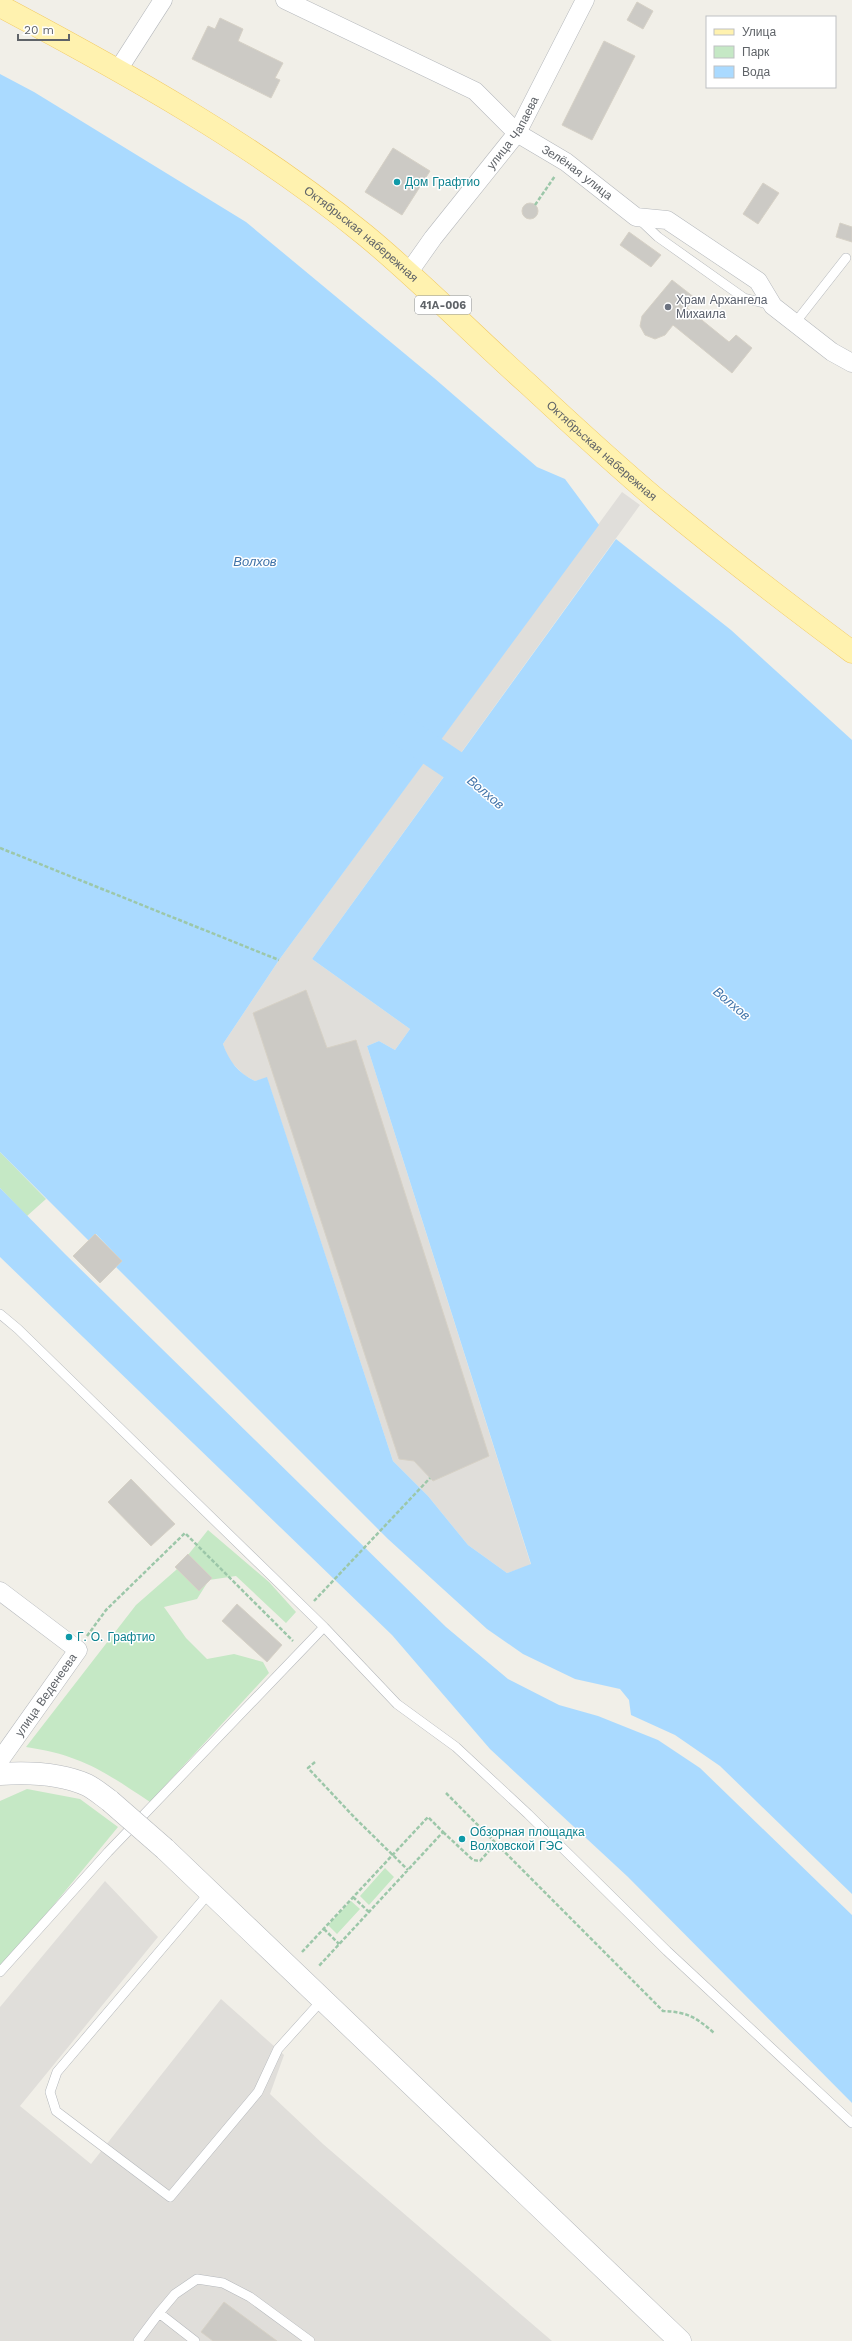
<svg xmlns="http://www.w3.org/2000/svg" width="852" height="2341" font-family="'Work Sans',sans-serif">
	<style>
		.industrial { fill: #e0deda }
		.green { fill: #c5e8c5 }
		.water { fill: #aadaff }
		.lines { fill: none; stroke-linecap: round; stroke-linejoin: round }
		.river { stroke: #aadaff; stroke-width: 31 }
		.building { fill: #cccac5; stroke: #d6d1c6 }
		.service-casing { stroke: #b5b8bc; stroke-width: 10 }
		.minor-casing { stroke: #b5b8bc; stroke-width: 19 }
		.tertiary-casing { stroke: #b5b8bc; stroke-width: 23 }
		.primary-casing { stroke: #f2c960; stroke-width: 23 }
		.path { stroke: #9cc7a9; stroke-width: 2.5; stroke-dasharray: 4 2; stroke-linecap: butt }
		.service { stroke: #fff; stroke-width: 9 }
		.minor { stroke: #fff; stroke-width: 18 }
		.tertiary { stroke: #fff; stroke-width: 22 }
		.primary { stroke: #fff2af; stroke-width: 22 }
		.tertiary-bridge-casing { stroke: #b5b8bc; stroke-width: 23; stroke-linecap: butt }
		.tertiary-bridge { stroke: #fff; stroke-width: 22 }
		.culture-dot { fill: #0f9aa8; stroke: #fff; stroke-width: 1.5 }
		.worship-dot { fill: #6b7280; stroke: #fff; stroke-width: 1.5 }
		.labels { text-anchor: middle; stroke-width: 3; stroke-linejoin: round; paint-order: stroke }
		.shield { fill: #fff; stroke: #8f9295; stroke-width: 1 }
		.shield-label { font-size: 11px; font-weight: bold; fill: #5f6368 }
		.street-label { font-size: 12px; fill: #5f6368; stroke: #fff }
		.culture-label { font-size: 12px; fill: #0d838f; stroke: #fff; text-anchor: start }
		.worship-label { font-size: 12px; fill: #5b616d; stroke: #fff; text-anchor: start }
		.water-label { font-size: 13px; font-style: italic; fill: #4174aa; stroke: #fff }
	</style>
	<rect width="100%" height="100%" fill="#f1efe8"/>
	<path class="industrial" d="M622 492 640 505 312 959 410 1029 395 1050 379 1041 367 1046 531 1565 507 1573 468 1545 428 1496 393 1461 267 1078 255 1081 244 1075 228 1059 223 1044 279 960Z
		M105 1881 158 1937 20 2106 91 2164 221 1999 284 2055 270 2094 323 2144 552 2341H0V2007Z"/>
	<path class="green" d="M0 1152 46 1199 27 1216 0 1188Z
		M208 1530 269 1582 296 1612 286 1623 236 1576 209 1580 197 1599 164 1607 186 1638 207 1659 234 1654 263 1662 269 1673 150 1802C105 1772 81 1755 26 1747L136 1605 176 1570Z
		M27 1789 80 1799 118 1827 0 1970V1801Z
		M385 1868 394 1877 369 1905 360 1896Z
		M351 1901 360 1909 337 1934 328 1925Z"/>
	<path class="water" d="M0 74 34 92 246 222 434 378 537 467 565 479 599 525 279 960 223 1044C229 1061 238 1073 255 1081L267 1077 393 1461 428 1496 468 1545 507 1573 531 1564 367 1046 379 1041 395 1050 410 1029 312 959 616 539 731 630 852 740V1894L720 1766 675 1735 631 1715 629 1700 620 1689 575 1679 523 1654 487 1629 388 1539 116 1267 122 1261 96 1234 89 1241 0 1152Z
		M0 1188 65 1254 446 1627 508 1679 559 1705 598 1716 658 1740 700 1768 852 1915V2103L628 1877 490 1749 392 1635 0 1257Z"/>
	<g class="lines">
		<path class="river" d="M398 728 459 769 485 792"/>
	</g>
	<path class="building" d="M637 2 653 11 643 29 627 20Z
		M220 18 243 29 238 41 283 63 275 78 280 80 271 98 192 59 208 26 215 29Z
		M604 41 635 56 592 140 562 125Z
		M393 148 430 171 402 215 365 192Z
		M763 183 779 193 758 224 743 214Z
		M522 211a8 8 0 1 1 16 0a8 8 0 1 1-16 0Z
		M840 223 852 227V242L836 237Z
		M629 232 661 255 651 267 620 245Z
		M672 280 695 298 687 308 729 342 736 335 752 348 732 373 673 325 665 335 655 339 645 335 640 326 642 316Z
		M306 990 327 1048 356 1040 489 1456 433 1481 414 1461 399 1459 253 1013Z
		M95 1234 122 1261 100 1283 73 1256Z
		M131 1479 175 1524 151 1546 108 1502Z
		M188 1554 212 1578 199 1591 175 1567Z
		M237 1604 282 1645 267 1662 222 1621Z
		M224 2302 277 2341H213L201 2332Z"/>
	<g class="lines">
		<g class="service-casing">
			<path id="service" d="M639 219 658 237 744 298 771 305
				M795 323 846 258
				M0 1314 18 1329 324 1627 397 1704 456 1747 528 1814 667 1951 852 2123
				M210 1892 57 2072 50 2092 56 2111 170 2197 258 2092 278 2049 323 1999
				M0 1972 108 1852 324 1627
				M159 2313 175 2294 197 2279 223 2283 250 2297 310 2341
				M138 2341 159 2313 195 2341"/>
		</g>
		<g class="minor-casing">
			<g id="minor">
				<path id="s1" d="M285 0 475 91 517 133 566 162 636 217 667 220 758 281 773 306 832 352 852 363"/>
				<path d="M118 70 163 0"/>
				<path id="s2" d="M409 272 433 238 517 133 585 0"/>
				<path d="M0 1591 78 1650 0 1760"/>
			</g>
		</g>
		<g class="tertiary-casing">
			<path id="tertiary" d="M0 1774C29 1772 60 1773 87 1785 95 1789 103 1796 110 1801
				M165 1849 680 2341"/>
		</g>
		<g class="primary-casing">
			<g id="primary">
				<path id="s3" d="M0 6C126 73 254 144 365 235 422 282 473 335 528 384 570 423 612 462 656 499 720 552 786 603 852 652"/>
			</g>
		</g>
		<path class="path" d="M535 205 555 176
			M0 848 279 960
			M314 1601 430 1478
			M87 1636 106 1610 185 1533 293 1641
			M315 1762 308 1768 355 1818 408 1870
			M446 1793 663 2011C687 2012 696 2017 714 2033
			M443 1832 473 1860 480 1861 496 1843
			M353 1897 369 1912
			M324 1929 339 1944
			M302 1952 428 1817 443 1832 318 1967"/>
		<use href="#service" class="service"/>
		<use href="#minor" class="minor"/>
		<use href="#tertiary" class="tertiary"/>
		<use href="#primary" class="primary"/>
		<g class="tertiary-bridge-casing">
			<path id="tertiary-bridge" d="M110 1801 165 1849"/>
		</g>
		<use href="#tertiary-bridge" class="tertiary-bridge"/>
	</g>
	<g class="culture-dot">
		<circle cx="397" cy="182" r="4"/>
		<circle cx="69" cy="1637" r="4"/>
		<circle cx="462" cy="1839" r="4"/>
	</g>
	<circle class="worship-dot" cx="668" cy="307" r="4"/>
	<g class="labels">
		<rect class="shield" x="415" y="296" width="56" height="18" rx="3"/>
		<g class="shield-label">
			<text x="443" y="309">41А-006</text>
		</g>
		<g class="street-label">
			<text dy="4" stroke="none"><textPath href="#s2" startOffset="174">улица Чапаева</textPath></text>
			<text dy="4" stroke="none"><textPath href="#s1" startOffset="342">Зелёная улица</textPath></text>
			<text dy="4" stroke="none"><textPath href="#s3" startOffset="428">Октябрьская набережная</textPath></text>
			<text dy="4" stroke="none"><textPath href="#s3" startOffset="752">Октябрьская набережная</textPath></text>
			<text transform="translate(46 1695) rotate(-55)" y="4">улица Веденеева</text>
		</g>
		<g class="culture-label">
			<text x="405" y="186">Дом Графтио</text>
			<text x="77" y="1641">Г. О. Графтио</text>
			<text x="470" y="1836">Обзорная площадка<tspan x="470" dy="14">Волховской ГЭС</tspan></text>
		</g>
		<g class="worship-label">
			<text x="676" y="304">Храм Архангела<tspan x="676" dy="14">Михаила</tspan></text>
		</g>
		<g class="water-label">
			<text x="255" y="566">Волхов</text>
			<text transform="translate(486 792) rotate(40)" y="5">Волхов</text>
			<text transform="translate(732 1003) rotate(40)" y="5">Волхов</text>
		</g>
	</g>
	<rect x="706" y="16" width="130" height="72" fill="#ffffff" stroke="#bfc1c3"/>
	<rect x="714" y="29" width="20" height="6" fill="#fff2af" stroke="#bfc1c3"/>
	<text x="742" y="36" font-size="12" fill="#5f6368">Улица</text>
	<rect x="714" y="46" width="20" height="12" fill="#c5e8c5" stroke="#bfc1c3"/>
	<text x="742" y="56" font-size="12" fill="#5f6368">Парк</text>
	<rect x="714" y="66" width="20" height="12" fill="#aadaff" stroke="#bfc1c3"/>
	<text x="742" y="76" font-size="12" fill="#5f6368">Вода</text>
	<path d="M18 34v6h51v-6" fill="none" stroke="#5f6368" stroke-width="2"/>
	<text x="24" y="34" font-size="12" fill="#5f6368" stroke="#ffffff" stroke-width="3" paint-order="stroke">20 m</text>
</svg>
